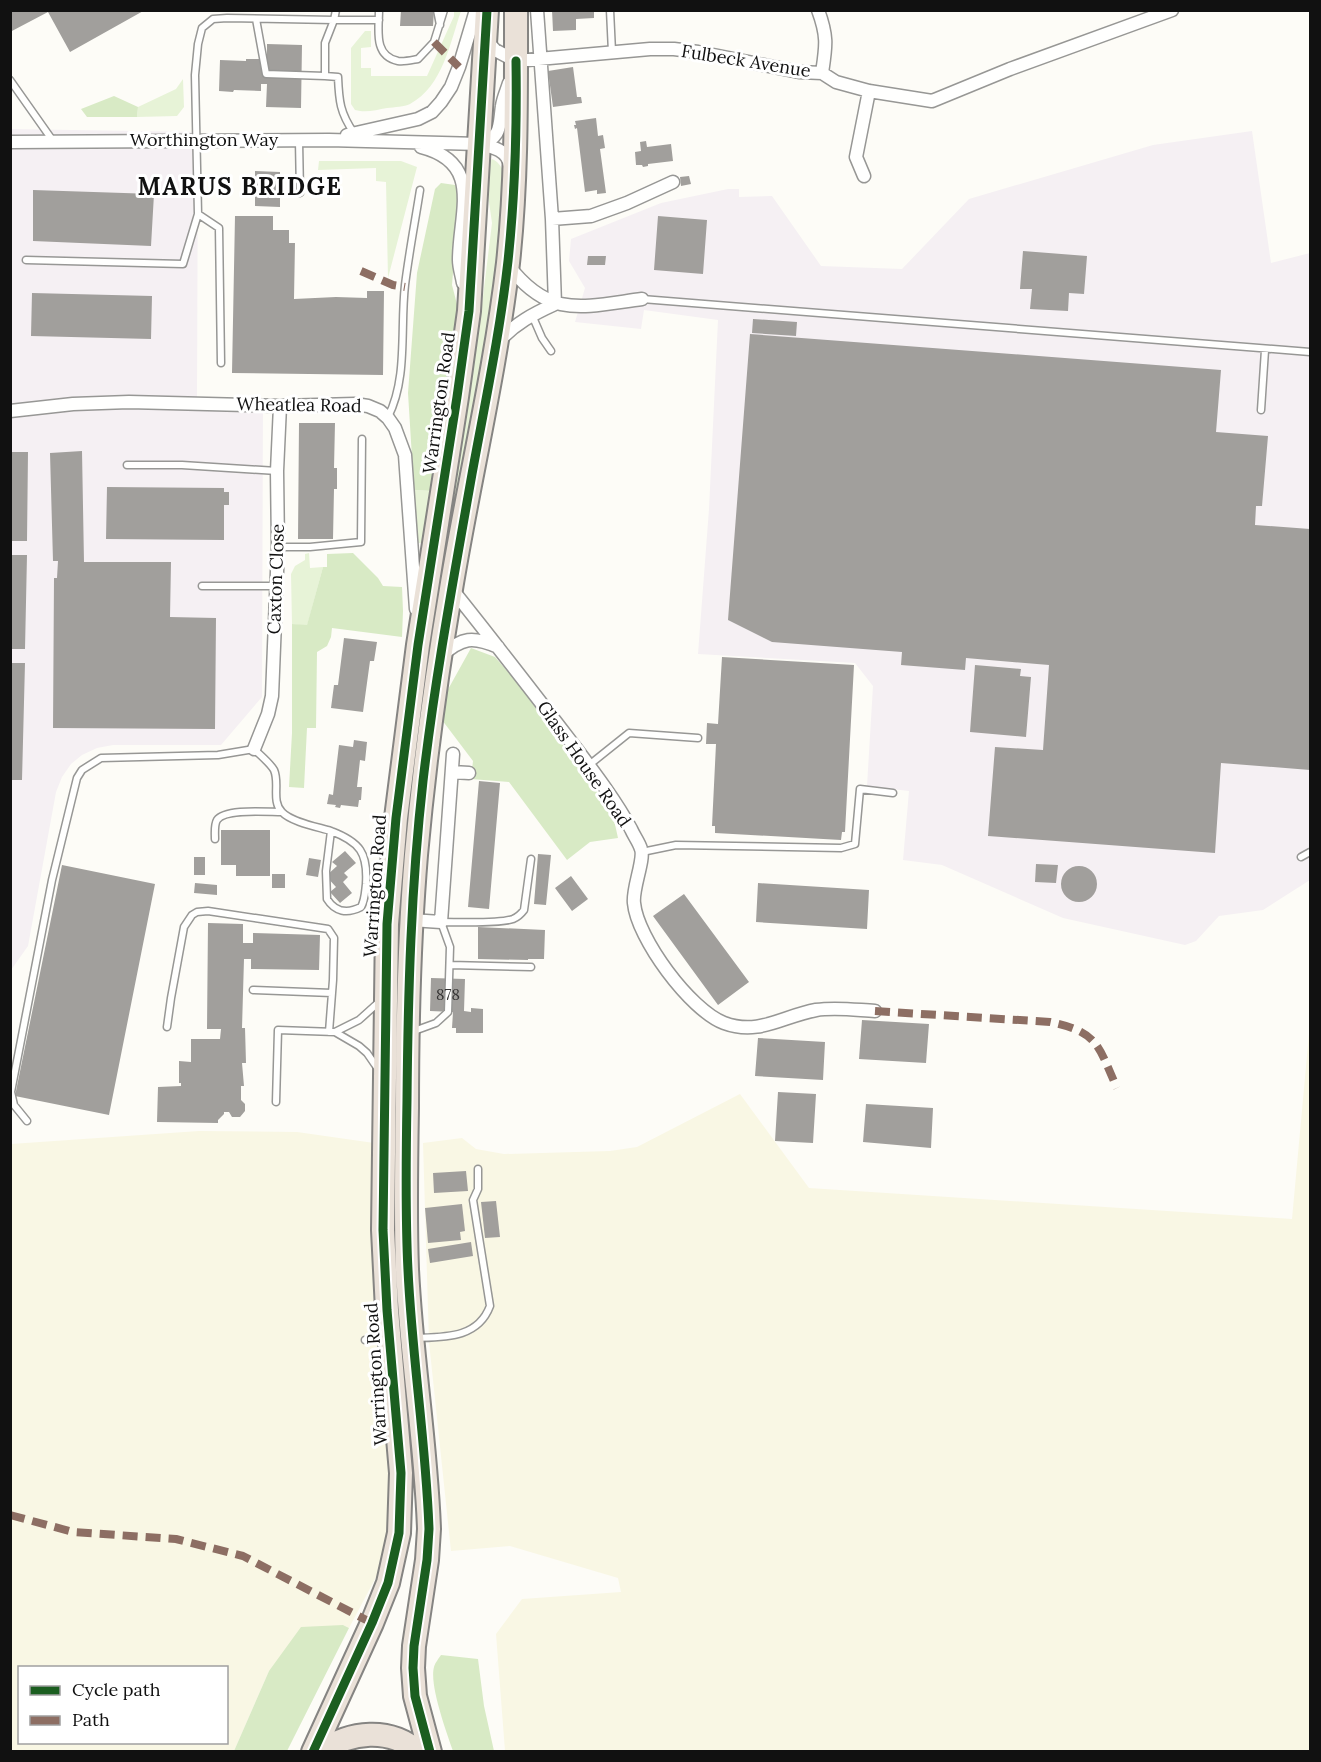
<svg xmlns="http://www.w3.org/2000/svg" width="1321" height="1762" font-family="Lora,serif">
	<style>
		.industrial { fill: #f5f0f3 }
		.farmland { fill: #f9f7e4; fill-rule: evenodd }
		.green { fill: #e7f3d7 }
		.forest { fill: #d8eac5 }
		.building { fill: #a19f9c }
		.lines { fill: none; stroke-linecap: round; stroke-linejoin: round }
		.lane-casing { stroke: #979795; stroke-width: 9 }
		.street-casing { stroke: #979795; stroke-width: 15 }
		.highway-casing { stroke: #858482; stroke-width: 26 }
		.lane { stroke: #fffffe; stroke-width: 6 }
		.street { stroke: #fffffe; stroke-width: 12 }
		.highway { stroke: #eae1d8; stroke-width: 22 }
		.quiet { stroke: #8d6e63; stroke-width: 8; stroke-dasharray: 15 8; stroke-linecap: butt }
		.cycleway-casing { stroke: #fff; stroke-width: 13 }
		.cycleway { stroke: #1b5e20; stroke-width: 9 }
		.labels { text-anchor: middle; stroke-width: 6; stroke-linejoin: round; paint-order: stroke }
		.number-label { font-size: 15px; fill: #353434 }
		.street-label { font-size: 18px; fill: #111; stroke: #fff }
		.district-label { font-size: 24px; font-weight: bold; letter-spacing: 1.5px; fill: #111; stroke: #fff }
	</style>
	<rect width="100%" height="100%" fill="#fdfcf7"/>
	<path class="industrial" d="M11 129 198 132 197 397 263 399 262 697 221 745H113L97 748 82 755 71 764 62 777 56 792 28 946 11 970Z
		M1252 131 1271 263 1310 253V880L1263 910 1219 916 1196 941 1185 945 1063 918 942 865 903 860 909 791 867 786 873 686 855 663 698 654 709 509 718 320 644 310 641 329 575 322 585 288 569 261 571 239 661 203 728 189H739V197L772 196 821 266 902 269 969 199 1153 145Z"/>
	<path class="farmland" d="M1310 1023V1751H505L496 1634 522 1599 621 1592 618 1578 510 1546 451 1551 429 1342 423 1143 462 1138 476 1149 504 1154 610 1151 637 1147 740 1094 809 1188 1292 1219Z
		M199 1131 297 1132 374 1143 380 1328 393 1545 349 1628 343 1625 269 1671 234 1751 11 1752V1144ZM20 1668H226V1742H20Z"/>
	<path class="green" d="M454 11H461C450 43 443 86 410 104 404 107 395 107 387 108 376 110 366 113 355 110L351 104V48L365 31H371V47L361 48V68H371V76H427L454 16Z
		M183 79 184 107 177 116 137 117 138 107 176 89Z
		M492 159C504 164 506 179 509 191L415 818 407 816 434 620 481 313 492 223 488 195 490 162Z
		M319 161H401L417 167 388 278 386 182 376 181V168L318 170Z
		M414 490 432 491 424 543H418Z
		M309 553 310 568 323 567 307 626 292 624 291 574 295 566 305 560V554Z"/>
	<path class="forest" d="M114 96 138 107 137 117H87L81 109Z
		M441 183 455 185 459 198 452 285 459 312 432 491 414 490 408 393 417 273 435 189Z
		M353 553 378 578 383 586 402 587 403 611 402 637 332 628 331 637 327 646 317 652 316 728H307L304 788 289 787 292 733V624L307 625 323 567H327V554Z
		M471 648 495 657 516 681 604 801 614 820 618 838 590 842 567 860 509 782 471 779 473 761 442 720 446 693Z
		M343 1625 349 1628 287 1751H234L269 1671 301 1627Z
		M441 1655 478 1659 484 1706 494 1751H453C447 1733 429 1685 434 1667 435 1663 439 1658 441 1655Z"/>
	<path class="building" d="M10 10H145L70 52 48 12 10 32Z
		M401 10H434L433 26H400Z
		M552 10H594V18L576 19V30L553 31Z
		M267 44 302 45 301 108 266 107 267 84H261V91L234 90 233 92 219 91 220 60 246 61V59H267Z
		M573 67 577 97H581L582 103 553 107 548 71Z
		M596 118 598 136 603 135 605 148 600 149 606 193 597 194V190L585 192 577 128 575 129 574 125H576L575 121Z
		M646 141 647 147 671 144 673 161 648 164V166L643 167 642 165H636L635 152 641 151 640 142Z
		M255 171 280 172V207L255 206Z
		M689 176 691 184 681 186 680 177Z
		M33 190 154 194 151 246 33 241Z
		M235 216H273V230H289V243H295L294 299 336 297 367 298V291H384L383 375 232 373Z
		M658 216 707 220 703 274 654 270Z
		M1023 251 1087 256 1084 294 1069 293 1068 311 1030 309 1032 289H1020Z
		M588 256H606L605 265H587Z
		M32 293 152 296 151 339 31 336Z
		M753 319 797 322 796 336 752 333Z
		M750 334 1221 370 1216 432 1268 436 1262 506H1256L1255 525 1310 529V770L1221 763 1215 853 988 836 995 747 1043 750 1049 665 966 658 965 670 901 665 902 652 772 642 728 620Z
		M299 423H335L334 468H337V489H334L333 539H298Z
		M82 451 84 562H171L170 617 216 618 215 729 53 728 54 578H57L58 561H53L50 453Z
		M10 452H28L27 541H10Z
		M107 487 224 488V492H229V505H224V540L106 539Z
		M10 555H27L25 649H10Z
		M344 638 377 642 374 661H370L363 712 331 708 334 685H338Z
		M722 657 854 665 845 832H842L841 840 715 833V826H712L716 744H706L707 723 718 724Z
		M10 663H25L22 780H10Z
		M975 665 1021 669 1020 676 1031 677 1026 737 970 732Z
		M354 740 367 742 365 761 360 760 357 787H362L361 800H359L358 807 341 805 340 808 335 807 336 805 327 804 329 794 333 795 339 745 353 747Z
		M479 781 500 783 489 909 468 907Z
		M221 830H270V876H236V865H221Z
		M345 851 356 863 344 873 348 877 343 882 352 893 340 903 330 892 336 887 326 876 337 866 332 862Z
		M538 854 551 855 546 905 534 904Z
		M194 857H205V875H194Z
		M309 858 321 860 318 877 306 875Z
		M1036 864 1058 865 1056 883 1035 882Z
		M62 865 155 884 109 1115 15 1096Z
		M1061 884a18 18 0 1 1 36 0a18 18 0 1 1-36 0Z
		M272 874H285V888H272Z
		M571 876 588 899 572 911 555 888Z
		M195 883 217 885V895L194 893Z
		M758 883 869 890 867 929 756 922Z
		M684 894 749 982 718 1005 653 916Z
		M208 923 243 924V943H253V933L320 935 319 970 251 969V959H244L242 1028H245L246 1063H242L244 1086H241V1100L245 1104V1111L240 1117H232L229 1112H224V1114L218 1120V1123L157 1122 158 1087 181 1086V1083H179V1061L191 1062V1039H220L221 1029H207Z
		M478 927 545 930 544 959H528V960L478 959Z
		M431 978 465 979 464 1011 471 1012V1008L483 1009V1033H456V1028H452L453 1012 430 1011Z
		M862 1020 929 1024 926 1063 859 1059Z
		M758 1038 825 1042 823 1080 755 1076Z
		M778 1092 816 1094 813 1143 775 1141Z
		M866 1104 933 1108 931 1148 863 1142Z
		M466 1171 468 1191 434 1193 433 1173Z
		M496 1201 500 1237 485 1238 481 1202Z
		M462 1204 465 1231 460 1232 461 1240 428 1243 425 1208Z
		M471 1242 473 1256 430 1263 428 1249Z"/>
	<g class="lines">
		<g class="lane-casing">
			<path id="lane" d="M336 10 334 20H379
				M379 10C379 29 373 56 398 61 404 62 412 60 418 59L434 42 444 10
				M437 10 440 25
				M610 10 612 52
				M325 76 338 77C339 101 340 113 354 133
				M10 80 53 141
				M299 141 300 193
				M198 214 219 228 221 363
				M26 260 183 264 198 214 195 75 198 44 202 28 213 19 227 18 334 20 325 43V76L266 74 256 19
				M642 299 1310 352
				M532 315 542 338 551 351
				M1261 410 1265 350
				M388 417C408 378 400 328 405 285 409 253 415 222 420 190
				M127 465H182L277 471
				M278 547H310L361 542 362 439
				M202 586H276
				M589 765 629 733 698 738
				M215 839C215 833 214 825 217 820 225 808 267 812 282 812
				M642 852 676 845 841 848 855 844 860 789 893 793
				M1301 857 1310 852
				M450 965 531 967
				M253 990 332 993
				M167 1027 171 998 184 927 192 915 197 912 208 911 328 929 334 938 333 980 329 1032
				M414 1031 436 1023 448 1012 450 947 441 922C459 922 498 924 513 919 518 917 521 914 524 910L531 859
				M335 1032 359 1020 379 1002
				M276 1102 278 1030 335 1032 359 1046 367 1053 378 1069
				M27 1121 14 1105 11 1092 52 880 77 778 82 770 101 758 218 755 254 749C260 755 270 763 274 770 280 783 271 801 282 812 291 822 318 827 331 831 360 842 368 853 366 884 365 892 365 900 361 907 347 914 335 912 327 899L326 871 331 831
				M416 1338C446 1337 478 1338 490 1306L473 1200 478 1189V1169
				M365 1340H385"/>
		</g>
		<g class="street-casing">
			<path id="street" d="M537 10 552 219 555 304
				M818 10C828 37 826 46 822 73
				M486 40 495 50 516 61 650 49H674L698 52 799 72 822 73 836 82 869 91 932 101 1010 69 1172 10
				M347 135 418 119 432 112 441 102 451 87 459 67 476 10
				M10 142 329 140 479 144C493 147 508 150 510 166
				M479 144C502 138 499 126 502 106 503 98 507 90 509 83
				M421 147C484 163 459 213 459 260 459 268 462 276 463 283
				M864 176 856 157 869 91
				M552 219 591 216 627 203 673 182
				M508 265C549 319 582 307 642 299
				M499 341C516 323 533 314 555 304
				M10 411 73 404 129 402 280 406 355 404 368 406 380 411 388 418 395 428 405 455 416 609
				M451 588C492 639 532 691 572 743 593 771 614 798 631 829 634 836 639 842 641 849 645 859 632 889 634 903 637 938 690 1010 724 1023 759 1036 783 1016 816 1010 836 1007 856 1010 875 1011
				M441 656C462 637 473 636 498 647
				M254 749 268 714 272 696 278 547 277 471 280 406
				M452 772 469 773
				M411 920 441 922 453 754"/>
		</g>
		<g class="highway-casing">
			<path id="highway" d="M313 1752 372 1623 388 1583 399 1533 401 1473 387 1310 383 1230 387 924 396 818 418 645 457 397 469 311 487 10
				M321 1752C350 1731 390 1727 418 1752
				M430 1752 415 1696 413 1668 414 1646 427 1560 429 1529C426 1442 411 1356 407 1269 405 1215 406 1162 407 1108 407 1023 409 939 416 855 424 766 436 677 451 589 469 480 495 373 508 263 517 179 516 95 516 10"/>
		</g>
		<use href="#lane" class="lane"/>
		<use href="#street" class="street"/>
		<use href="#highway" class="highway"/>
		<path class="quiet" d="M434 42 459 67
			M361 271 393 285 405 287
			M875 1011 1050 1022C1099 1032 1098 1046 1117 1088
			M10 1515 73 1532 176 1539 243 1556 372 1623"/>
		<g class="cycleway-casing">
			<path id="cycleway" d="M313 1752 372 1623 388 1583 399 1533 401 1473 387 1310 383 1230 387 924 396 818 418 645 457 397 469 311 487 10
				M430 1752 415 1696 413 1668 414 1646 427 1560 429 1529C426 1443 412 1357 408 1270 405 1213 406 1156 407 1100 408 993 411 887 423 781 435 678 454 576 472 474 485 403 500 333 508 261 515 195 517 128 516 61"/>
		</g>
		<use href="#cycleway" class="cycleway"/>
	</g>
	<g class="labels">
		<g class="number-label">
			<text x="448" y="1000">878</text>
		</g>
		<g class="street-label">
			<text transform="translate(746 61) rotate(9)" y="6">Fulbeck Avenue</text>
			<text x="204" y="146">Worthington Way</text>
			<text transform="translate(439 403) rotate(-82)" y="6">Warrington Road</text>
			<text transform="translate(299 405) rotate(1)" y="6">Wheatlea Road</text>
			<text transform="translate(276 579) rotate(-88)" y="6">Caxton Close</text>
			<text transform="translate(584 764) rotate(55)" y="6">Glass House Road</text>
			<text transform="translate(375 886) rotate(-86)" y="6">Warrington Road</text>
			<text transform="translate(376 1374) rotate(-94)" y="6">Warrington Road</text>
		</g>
		<g class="district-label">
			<text x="240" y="195">MARUS BRIDGE</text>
		</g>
	</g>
	<rect width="1321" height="1762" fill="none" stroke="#111111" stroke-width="24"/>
	<rect x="18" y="1666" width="210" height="78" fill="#ffffff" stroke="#a0a0a0" stroke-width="1.5"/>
	<rect x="30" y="1686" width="30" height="9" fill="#1b5e20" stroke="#a0a0a0" stroke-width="1.5"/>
	<text x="72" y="1696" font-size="18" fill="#111111">Cycle path</text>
	<rect x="30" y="1716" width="30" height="9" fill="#8d6e63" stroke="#a0a0a0" stroke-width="1.5"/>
	<text x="72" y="1726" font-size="18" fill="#111111">Path</text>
</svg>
